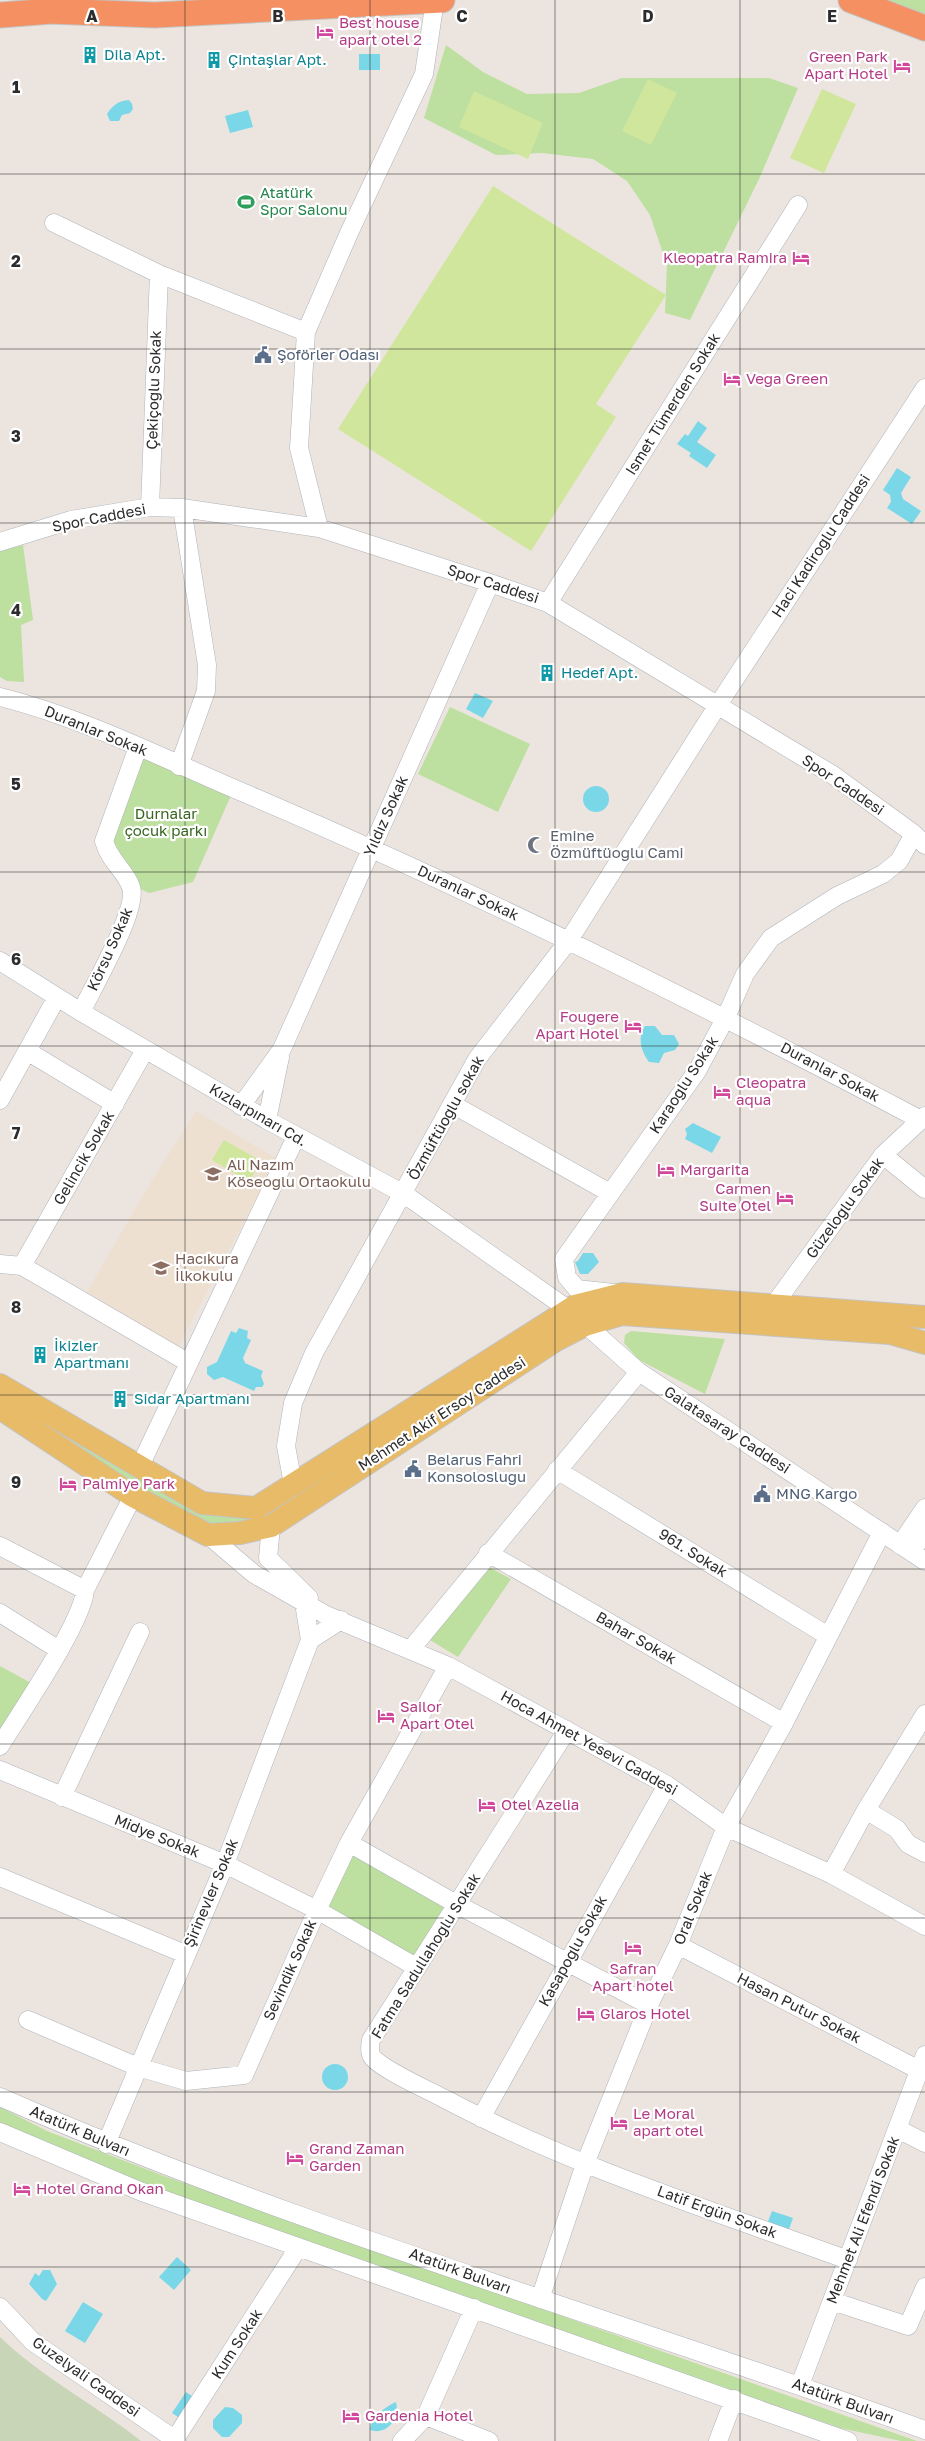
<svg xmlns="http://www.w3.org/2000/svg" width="925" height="2441" font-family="'Golos Text',sans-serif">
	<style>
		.education { fill: #ede0d0 }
		.green { fill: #bddf9f }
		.cemetery { fill: #c9d5b7 }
		.pitch { fill: #cfe69c }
		.water { fill: #79d7e7 }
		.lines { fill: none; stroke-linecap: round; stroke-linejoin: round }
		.minor-casing { stroke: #afb3bb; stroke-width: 19 }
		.major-casing { stroke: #c4c4c4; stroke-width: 24 }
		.highway-casing { stroke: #c4c4c4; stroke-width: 27 }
		.minor { stroke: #fff; stroke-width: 18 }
		.major { stroke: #e8bb68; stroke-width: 22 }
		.highway { stroke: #f49062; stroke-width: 25 }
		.grid { fill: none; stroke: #2c2c2c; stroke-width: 1; stroke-opacity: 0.55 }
		.labels { text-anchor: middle; stroke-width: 4.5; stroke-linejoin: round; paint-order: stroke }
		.hotel-label { font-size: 15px; fill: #b23c85; stroke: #fff; text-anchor: start }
		.culture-label { font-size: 15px; fill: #0d838f; stroke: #fff; text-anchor: start }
		.leisure-label { font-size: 15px; fill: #27864d; stroke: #fff; text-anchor: start }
		.service-label { font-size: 15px; fill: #4e5e75; stroke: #fff; text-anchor: start }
		.street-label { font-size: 15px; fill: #2c2c2c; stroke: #fff }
		.park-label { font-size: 15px; fill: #36651f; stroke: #fff }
		.worship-label { font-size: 15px; fill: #5b616d; stroke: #fff; text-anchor: start }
		.education-label { font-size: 15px; fill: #785e54; stroke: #fff; text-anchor: start }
		.grid-label { font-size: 16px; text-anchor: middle; font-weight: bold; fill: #2c2c2c; stroke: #fff; stroke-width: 4.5; stroke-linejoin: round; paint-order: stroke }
	</style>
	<rect width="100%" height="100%" fill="#ece5df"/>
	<path class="education" d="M196 1111 277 1159 178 1347 87 1292 146 1190Z"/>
	<path class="green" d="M866 0H925V22Z
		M446 45 483 72 527 94 579 93 622 78H769L798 88 760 177 690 320 665 313 667 265 650 215 627 181 593 159 542 153 496 155 424 118Z
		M23 545 33 620 21 625 24 682 7 681 0 677V551Z
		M450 707 530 744 498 812 418 774Z
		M140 753 232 793 193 882 149 893 134 886 108 840Z
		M560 1325 270 1520 213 1527 193 1520 0 1404V1394L192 1510C214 1517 234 1520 256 1513Z
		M631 1331 725 1339 705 1394 639 1360 624 1343 625 1335Z
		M487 1566 511 1579 458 1657 430 1640Z
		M0 1666 33 1684 0 1738Z
		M351 1848 452 1906 416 1962 323 1908Z
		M0 2107 47 2131 164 2176 917 2441H901L840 2428 122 2178 0 2123Z"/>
	<path class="cemetery" d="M0 2337C41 2377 96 2405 141 2441H0Z"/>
	<path class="pitch" d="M648 79 677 93 651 145 622 131Z
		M822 89 856 104 824 173 790 158Z
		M474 91 543 123 528 159 459 127Z
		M493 186 666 295 596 404 616 417 531 551 338 429Z
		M224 1140 261 1161 249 1182 212 1160Z"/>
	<path class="water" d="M359 54H380V70H359Z
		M129 100 132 104 133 109 130 113 122 115 119 121H110L107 114C113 105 118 101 129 100Z
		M248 110 253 127 230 133 225 116Z
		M698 421 707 428 697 442 716 455 707 468 689 456 691 453 677 444 685 434 688 436Z
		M897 468 911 477 901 493 903 499 921 511 912 524 887 508 891 502 890 495 883 490Z
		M475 693 493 701 483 718 466 709Z
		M583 799a13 13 0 1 1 26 0a13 13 0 1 1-26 0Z
		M645 1026H655L662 1035H674L679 1044 675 1050 664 1053 659 1063 649 1062C641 1051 637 1038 645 1026Z
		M693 1123 721 1137 712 1153 685 1139 687 1134 685 1129Z
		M583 1253H593L599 1262 588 1274H580L575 1262 578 1261Z
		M239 1328 248 1331 247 1338 251 1340 243 1358 245 1363 263 1371 261 1376 264 1384 262 1387H256L254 1391 223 1377 214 1380 207 1374V1367L217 1362 231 1331 236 1333Z
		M322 2077a13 13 0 1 1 26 0a13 13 0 1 1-26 0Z
		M772 2211 793 2218 787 2235 766 2227Z
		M177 2257 191 2270 174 2290 159 2277Z
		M43 2270H50L57 2284 46 2301 42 2299 29 2284 35 2273 39 2276Z
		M83 2302 103 2314 85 2343 65 2331Z
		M186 2392 195 2398 181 2419 172 2413Z
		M396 2402C400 2417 388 2436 370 2430 371 2417 385 2407 396 2402Z
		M225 2407 233 2408 242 2415V2423L229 2437H222L213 2428V2420Z"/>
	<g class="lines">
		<g class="minor-casing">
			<path id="minor" d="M54 223 159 274 306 332
				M150 507 159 274
				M319 528 299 448 306 332 349 233 424 74 435 0
				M0 542 71 520 150 507 182 508 319 528 490 583 548 603 833 775 914 834 925 845
				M548 603 798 205
				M0 697C88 719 172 763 256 798 483 895 703 1005 921 1120
				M179 766 206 691 207 665 182 508
				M0 961 81 1012 267 1120 404 1194 569 1310 639 1372 925 1561
				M81 1012C92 989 139 909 131 887 125 870 110 862 104 841L138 747
				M27 1051 115 1104
				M0 1100 57 997
				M452 1104 610 1193
				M241 1106 282 1049 490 583
				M267 1120 280 1057
				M883 1155 925 1189
				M0 1264 22 1266 189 1363
				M22 1266 145 1050
				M613 1293 577 1289 567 1277 564 1259 697 1071 726 1017 745 974 771 938 837 896 883 874 899 861 914 834
				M773 1306 883 1155 925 1116
				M140 1466 296 1137
				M557 1470 828 1636
				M293 1484 286 1446 293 1403 314 1353 477 1059 569 940 718 705 925 388
				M271 1526 268 1558 309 1598
				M208 1535 254 1574 326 1615 448 1666 667 1785 726 1827 831 1874 925 1926
				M900 1545 925 1508
				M0 1546 85 1590
				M911 1552 925 1532
				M488 1553 784 1723
				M304 1603 310 1640
				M0 1613 59 1650
				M411 1649 639 1372
				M567 1730 371 2040C370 2045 369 2053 373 2058 385 2071 426 2089 443 2098 571 2166 711 2210 848 2260
				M0 1746C19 1715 83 1622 85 1590L133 1496
				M0 1770 225 1864 317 1910 416 1967
				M62 1797 140 1632
				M866 1810 897 1829 908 1844 925 1853
				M349 1843 458 1905 649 2005
				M831 1874 866 1810 925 1714
				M0 1877 185 1954
				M678 1945 919 2070
				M28 2020 138 2067 186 2081 244 2075 317 1910 349 1843 448 1666
				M0 2097C300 2229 617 2319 925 2430
				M481 2118 667 1785
				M898 2129 925 2143
				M0 2132 142 2192 848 2441
				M106 2144 225 1864 310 1640 341 1620
				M540 2299 585 2164 649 2005 678 1945 726 1827 784 1723 882 1532
				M832 2301 908 2326 925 2287
				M0 2307 33 2342 177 2441
				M800 2385 925 2055
				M426 2416 489 2441
				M175 2439 298 2248
				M402 2441 426 2416 474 2308
				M718 2441 734 2399"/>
		</g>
		<g class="major-casing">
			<path id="major" d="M0 1385 202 1503 256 1508 575 1306 623 1294 925 1317
				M0 1408 133 1496 208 1535 240 1533 271 1526 556 1340 585 1325 622 1314 890 1333 925 1343"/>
		</g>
		<g class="highway-casing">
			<path id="highway" d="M851 0 925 28
				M49 11 155 15 442 0
				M0 15 65 10"/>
		</g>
		<use href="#minor" class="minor"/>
		<use href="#major" class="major"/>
		<use href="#highway" class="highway"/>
	</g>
	<path class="grid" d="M185 0V2441M370 0V2441M555 0V2441M740 0V2441M0 174H925M0 349H925M0 523H925M0 697H925M0 872H925M0 1046H925M0 1220H925M0 1395H925M0 1569H925M0 1744H925M0 1918H925M0 2092H925M0 2267H925"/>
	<defs>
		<g id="hotel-bare" transform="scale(1.35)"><path d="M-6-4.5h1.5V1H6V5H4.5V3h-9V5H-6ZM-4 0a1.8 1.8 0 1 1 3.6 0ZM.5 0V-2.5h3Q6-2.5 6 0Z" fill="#d1479c" stroke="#fff" stroke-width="2.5" paint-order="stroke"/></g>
		<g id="building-bare" transform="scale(1.35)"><path d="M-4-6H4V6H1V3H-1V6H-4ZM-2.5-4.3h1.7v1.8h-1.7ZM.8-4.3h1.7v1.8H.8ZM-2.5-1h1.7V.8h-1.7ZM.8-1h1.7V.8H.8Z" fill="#0f9aa8" stroke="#fff" stroke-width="2.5" paint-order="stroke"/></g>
		<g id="stadium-bare" transform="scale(1.35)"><path d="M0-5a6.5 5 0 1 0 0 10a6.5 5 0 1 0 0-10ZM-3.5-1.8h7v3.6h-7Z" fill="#2e9e5b" stroke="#fff" stroke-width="2.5" paint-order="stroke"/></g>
		<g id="civic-bare" transform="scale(1.35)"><path d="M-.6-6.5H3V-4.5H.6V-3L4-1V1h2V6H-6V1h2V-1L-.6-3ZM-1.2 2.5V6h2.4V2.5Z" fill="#5c6f8a" stroke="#fff" stroke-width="2.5" paint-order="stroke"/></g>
		<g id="mosque-bare" transform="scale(1.35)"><path d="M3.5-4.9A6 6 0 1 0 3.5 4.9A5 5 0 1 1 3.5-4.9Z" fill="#6b7280" stroke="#fff" stroke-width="2.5" paint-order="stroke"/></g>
		<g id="school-bare" transform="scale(1.35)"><path d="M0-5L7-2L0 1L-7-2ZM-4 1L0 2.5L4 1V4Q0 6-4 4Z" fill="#8d6e63" stroke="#fff" stroke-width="2.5" paint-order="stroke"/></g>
	</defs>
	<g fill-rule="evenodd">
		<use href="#hotel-bare" x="325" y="32"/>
		<use href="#building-bare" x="90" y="55"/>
		<use href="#building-bare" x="214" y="60"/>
		<use href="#hotel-bare" x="902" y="66"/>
		<use href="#stadium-bare" x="246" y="202"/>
		<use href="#hotel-bare" x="801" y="258"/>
		<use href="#civic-bare" x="263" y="355"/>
		<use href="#hotel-bare" x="732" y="379"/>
		<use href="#building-bare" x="547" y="673"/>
		<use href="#mosque-bare" x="536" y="845"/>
		<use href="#hotel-bare" x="633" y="1026"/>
		<use href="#hotel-bare" x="722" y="1092"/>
		<use href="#hotel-bare" x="666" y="1170"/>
		<use href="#school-bare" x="213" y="1174"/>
		<use href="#hotel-bare" x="785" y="1198"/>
		<use href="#school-bare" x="161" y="1268"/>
		<use href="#building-bare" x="40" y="1355"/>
		<use href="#building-bare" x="120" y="1399"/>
		<use href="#civic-bare" x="413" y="1469"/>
		<use href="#hotel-bare" x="68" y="1484"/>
		<use href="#civic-bare" x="762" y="1494"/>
		<use href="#hotel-bare" x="386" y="1716"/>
		<use href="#hotel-bare" x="487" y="1805"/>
		<use href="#hotel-bare" x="633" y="1948"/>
		<use href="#hotel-bare" x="586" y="2014"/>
		<use href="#hotel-bare" x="619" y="2123"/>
		<use href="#hotel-bare" x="295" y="2158"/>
		<use href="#hotel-bare" x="22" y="2189"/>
		<use href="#hotel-bare" x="351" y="2416"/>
	</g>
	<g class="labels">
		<g class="hotel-label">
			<text x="339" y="28">Best house<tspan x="339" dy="17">apart otel 2</tspan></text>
			<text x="888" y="62" text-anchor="end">Green Park<tspan x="888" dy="17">Apart Hotel</tspan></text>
			<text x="787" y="263" text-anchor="end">Kleopatra Ramira</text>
			<text x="746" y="384">Vega Green</text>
			<text x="619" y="1022" text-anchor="end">Fougere<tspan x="619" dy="17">Apart Hotel</tspan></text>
			<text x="736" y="1088">Cleopatra<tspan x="736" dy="17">aqua</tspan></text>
			<text x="680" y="1175">Margarita</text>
			<text x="771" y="1194" text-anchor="end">Carmen<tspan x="771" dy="17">Suite Otel</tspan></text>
			<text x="82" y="1489">Palmiye Park</text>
			<text x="400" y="1712">Sailor<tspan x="400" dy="17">Apart Otel</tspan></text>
			<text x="501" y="1810">Otel Azelia</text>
			<text x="633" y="1974" text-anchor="middle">Safran<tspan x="633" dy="17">Apart hotel</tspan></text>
			<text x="600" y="2019">Glaros Hotel</text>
			<text x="633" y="2119">Le Moral<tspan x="633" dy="17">apart otel</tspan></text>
			<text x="309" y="2154">Grand Zaman<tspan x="309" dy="17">Garden</tspan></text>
			<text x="36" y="2194">Hotel Grand Okan</text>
			<text x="365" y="2421">Gardenia Hotel</text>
		</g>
		<g class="culture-label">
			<text x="104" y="60">Dila Apt.</text>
			<text x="228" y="65">Çintaşlar Apt.</text>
			<text x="561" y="678">Hedef Apt.</text>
			<text x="54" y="1351">İkizler<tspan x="54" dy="17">Apartmanı</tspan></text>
			<text x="134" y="1404">Sidar Apartmanı</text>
		</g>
		<g class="leisure-label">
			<text x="260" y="198">Atatürk<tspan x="260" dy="17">Spor Salonu</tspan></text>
		</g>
		<g class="service-label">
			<text x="277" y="360">Şoförler Odası</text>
			<text x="427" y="1465">Belarus Fahri<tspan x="427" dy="17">Konsolosluğu</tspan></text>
			<text x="776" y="1499">MNG Kargo</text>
		</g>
		<g class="street-label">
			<text transform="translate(154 390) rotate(-88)" y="5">Çekiçoğlu Sokak</text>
			<text transform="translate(673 404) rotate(-58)" y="5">Ismet Tümerden Sokak</text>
			<text transform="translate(99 518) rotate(-11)" y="5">Spor Caddesi</text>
			<text transform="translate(821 546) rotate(-57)" y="5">Haci Kadiroğlu Caddesi</text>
			<text transform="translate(493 584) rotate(18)" y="5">Spor Caddesi</text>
			<text transform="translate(96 731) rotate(22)" y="5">Duranlar Sokak</text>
			<text transform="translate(843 785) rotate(34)" y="5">Spor Caddesi</text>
			<text transform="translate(386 816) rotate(-66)" y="5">Yıldız Sokak</text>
			<text transform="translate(468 893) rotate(25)" y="5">Duranlar Sokak</text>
			<text transform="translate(110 949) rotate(-66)" y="5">Körsu Sokak</text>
			<text transform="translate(830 1072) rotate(28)" y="5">Duranlar Sokak</text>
			<text transform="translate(684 1085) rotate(-57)" y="5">Karaoğlu Sokak</text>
			<text transform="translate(258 1115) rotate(30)" y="5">Kızlarpınarı Cd.</text>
			<text transform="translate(446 1118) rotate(-61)" y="5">Özmüftüoğlu sokak</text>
			<text transform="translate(84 1158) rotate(-60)" y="5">Gelincik Sokak</text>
			<text transform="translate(845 1208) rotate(-54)" y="5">Güzeloğlu Sokak</text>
			<text transform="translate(442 1414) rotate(-33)" y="5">Mehmet Akif Ersoy Caddesi</text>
			<text transform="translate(727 1430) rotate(33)" y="5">Galatasaray Caddesi</text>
			<text transform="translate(693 1553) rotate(32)" y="5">961. Sokak</text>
			<text transform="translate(636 1638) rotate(30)" y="5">Bahar Sokak</text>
			<text transform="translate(589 1743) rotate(29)" y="5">Hoca Ahmet Yesevi Caddesi</text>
			<text transform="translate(157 1836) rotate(22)" y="5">Midye Sokak</text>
			<text transform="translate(211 1893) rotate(-67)" y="5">Şirinevler Sokak</text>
			<text transform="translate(693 1908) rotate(-68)" y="5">Oral Sokak</text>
			<text transform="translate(573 1951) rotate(-61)" y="5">Kasapoğlu Sokak</text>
			<text transform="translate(426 1956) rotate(-58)" y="5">Fatma Sadullahoğlu Sokak</text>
			<text transform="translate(290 1970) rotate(-66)" y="5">Sevindik Sokak</text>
			<text transform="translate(799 2008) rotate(27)" y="5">Hasan Putur Sokak</text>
			<text transform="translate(80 2131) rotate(23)" y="5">Atatürk Bulvarı</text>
			<text transform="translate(717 2212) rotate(20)" y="5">Latif Ergün Sokak</text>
			<text transform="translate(863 2220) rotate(-69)" y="5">Mehmet Ali Efendi Sokak</text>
			<text transform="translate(460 2271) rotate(20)" y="5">Atatürk Bulvarı</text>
			<text transform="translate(237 2344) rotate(-57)" y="5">Kum Sokak</text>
			<text transform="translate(86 2377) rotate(35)" y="5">Guzelyali Caddesi</text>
			<text transform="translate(843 2401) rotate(20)" y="5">Atatürk Bulvarı</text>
		</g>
		<g class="park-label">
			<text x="166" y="819">Durnalar<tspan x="166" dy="17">çocuk parkı</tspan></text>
		</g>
		<g class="worship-label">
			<text x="550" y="841">Emine<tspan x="550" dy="17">Özmüftüoğlu Cami</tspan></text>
		</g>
		<g class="education-label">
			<text x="227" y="1170">Ali Nazım<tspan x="227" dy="17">Köseoğlu Ortaokulu</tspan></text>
			<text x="175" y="1264">Hacıkura<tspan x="175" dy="17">İlkokulu</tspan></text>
		</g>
	</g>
	<g class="grid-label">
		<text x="92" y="22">A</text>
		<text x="278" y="22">B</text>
		<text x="462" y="22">C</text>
		<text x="648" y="22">D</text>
		<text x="832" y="22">E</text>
		<text x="16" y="93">1</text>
		<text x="16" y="267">2</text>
		<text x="16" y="442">3</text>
		<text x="16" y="616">4</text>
		<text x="16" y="790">5</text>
		<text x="16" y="965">6</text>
		<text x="16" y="1139">7</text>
		<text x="16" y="1313">8</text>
		<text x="16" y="1488">9</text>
	</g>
</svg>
